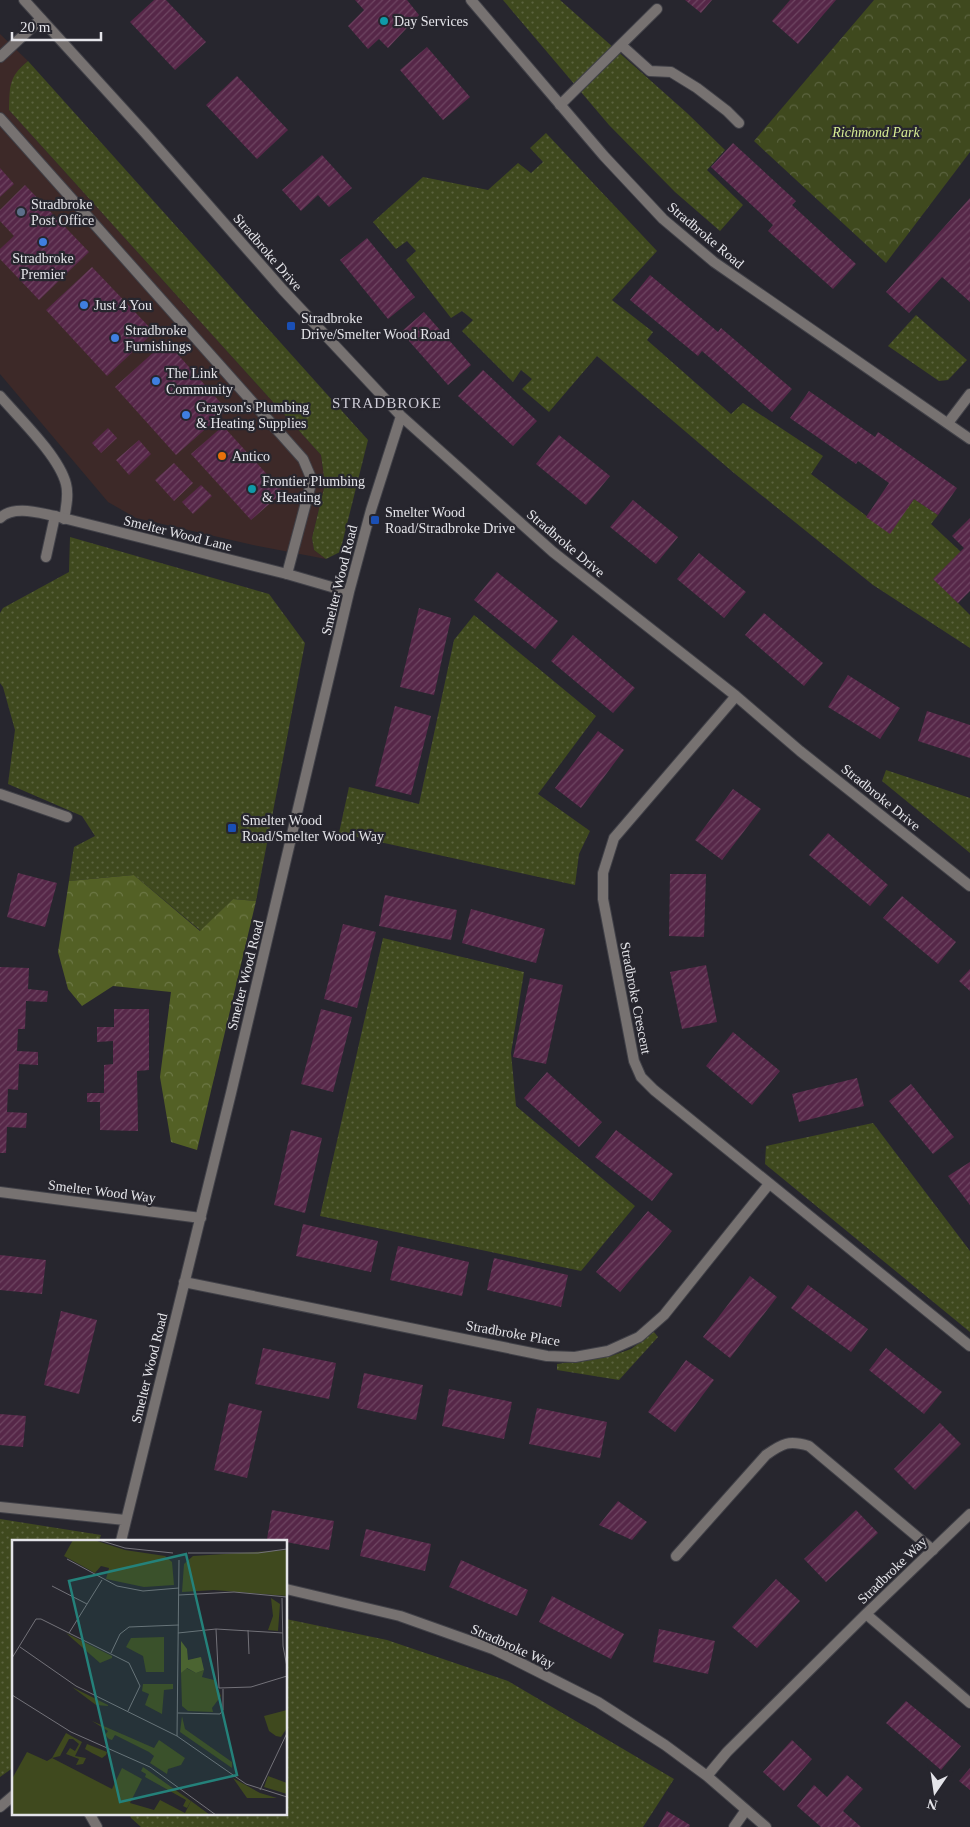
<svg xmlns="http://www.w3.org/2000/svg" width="970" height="1827" font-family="Georgia,serif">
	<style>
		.commercial { fill: #3d2928 }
		.grass { fill: url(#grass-dots) }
		.forest { fill: url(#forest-crowns) }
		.park { fill: url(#park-crowns) }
		.building { fill: url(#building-hatch) }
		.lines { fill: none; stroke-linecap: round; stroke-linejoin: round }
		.service-casing { stroke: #414148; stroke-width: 12 }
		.minor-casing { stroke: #414148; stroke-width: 12 }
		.tertiary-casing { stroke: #414148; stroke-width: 12 }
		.service { stroke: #777271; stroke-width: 10 }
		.minor { stroke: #777271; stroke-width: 10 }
		.tertiary { stroke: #777271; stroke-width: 10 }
		.culture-dot { fill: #0f9aa8; stroke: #27262e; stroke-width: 2 }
		.service-dot { fill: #5c6f8a; stroke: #27262e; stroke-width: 2 }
		.shop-dot { fill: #3f7fe0; stroke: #27262e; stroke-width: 2 }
		.transit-dot { fill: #1a4fb4; stroke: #27262e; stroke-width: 2 }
		.food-dot { fill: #e8710a; stroke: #27262e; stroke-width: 2 }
		.labels { text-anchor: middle; stroke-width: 4.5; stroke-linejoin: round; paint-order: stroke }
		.poi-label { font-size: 14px; fill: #e4e4e9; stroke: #27262e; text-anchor: start }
		.park-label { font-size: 14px; font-style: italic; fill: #d6ec94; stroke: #27262e }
		.street-label { font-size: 14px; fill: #e4e4e9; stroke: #27262e }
		.neighbourhood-label { font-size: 15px; letter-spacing: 1px; fill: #ceccd7; stroke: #27262e }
		.inset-road { fill: none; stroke: #737279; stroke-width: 1 }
		.view { fill: #24817a; fill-opacity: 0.15; stroke: #24817a; stroke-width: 2.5 }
		.inset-edge { fill: none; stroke: #e4e4e9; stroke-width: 2.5 }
	</style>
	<defs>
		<pattern id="grass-dots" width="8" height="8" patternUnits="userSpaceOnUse" patternTransform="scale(1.25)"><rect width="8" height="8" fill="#3f491e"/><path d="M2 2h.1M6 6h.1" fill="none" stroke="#5b633f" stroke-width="1.8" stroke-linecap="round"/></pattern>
		<pattern id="forest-crowns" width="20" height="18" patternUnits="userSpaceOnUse" patternTransform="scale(1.25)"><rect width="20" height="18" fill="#536025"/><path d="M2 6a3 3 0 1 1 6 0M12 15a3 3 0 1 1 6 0" fill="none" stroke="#6c7745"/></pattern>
		<pattern id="park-crowns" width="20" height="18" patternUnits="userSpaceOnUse" patternTransform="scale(1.25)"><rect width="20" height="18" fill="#3f491e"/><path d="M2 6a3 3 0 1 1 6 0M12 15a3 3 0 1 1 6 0" fill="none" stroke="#5b633f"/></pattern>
		<pattern id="building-hatch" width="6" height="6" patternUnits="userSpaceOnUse" patternTransform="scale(1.25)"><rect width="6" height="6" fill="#562748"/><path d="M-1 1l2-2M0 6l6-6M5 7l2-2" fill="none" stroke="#6e4662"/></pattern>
	</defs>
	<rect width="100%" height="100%" fill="#27262e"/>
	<path class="commercial" d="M0 34 28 61 20 68 9 110 321 455 325 484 312 538 314 550 326 559 253 545 136 518 108 502 0 374Z"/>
	<path class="grass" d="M503 0H560L687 113 725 150 707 170 743 205 720 231 675 192 609 125Z
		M28 61 368 440 340 552 326 559 314 550 312 538 325 484 321 455 9 110C10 87 8 77 28 61Z
		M546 133 657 251 612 300 653 332 647 340 731 414 743 403 823 456 811 474 889 533 914 499 938 515 931 524 961 552 934 579 970 615V648L873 585 734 473 597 356 549 412 522 389 532 379 521 370 513 382 462 331 473 320 462 311 451 318 406 260 416 251 407 241 396 249 373 222 423 177 488 190 518 163 531 173 543 162 530 148Z
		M916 315 967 360 948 380 939 381 888 346Z
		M70 537 269 594 305 643 256 901 233 899 201 931 134 875 69 881 74 847 95 836 82 816 8 784 15 730 3 687 0 683V613L3 608 69 572Z
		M474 615 596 716 538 794 590 831 579 854 575 885 339 833 349 787 419 804 454 640Z
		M886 770 970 798V853L882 781Z
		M383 938 524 972 511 1053 516 1106 635 1206 581 1271 320 1216Z
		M873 1123 970 1251V1332L765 1164 766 1146Z
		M654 1332 658 1337 619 1380 557 1370V1364L611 1356 631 1349Z
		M0 1519 101 1535 99 1541H14V1767L0 1777Z
		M286 1619 387 1640 508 1681 674 1779 643 1827H141L131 1818 129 1813H286Z"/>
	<path class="forest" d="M134 875 200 931 233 899 256 901 197 1150 171 1142 160 1077 171 992 113 986 82 1006 68 989 58 952 69 881Z"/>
	<path class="park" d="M874 0H970V152L886 263 754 141Z"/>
	<path class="building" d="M154 0H166L206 42 175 70 130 22Z
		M355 0H407L419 15 388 48 379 39 368 49 348 26 364 10Z
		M685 0H712L701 13Z
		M790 0H836L798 44 772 21Z
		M427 47 470 97 443 120 400 70Z
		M237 76 288 130 257 159 206 105Z
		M733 143 796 201 792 205 856 264 833 289 768 231 773 225 711 167Z
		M322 155 352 188 329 207 318 195 301 211 282 190Z
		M0 168 14 184 0 197Z
		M25 185 89 252 39 300 0 259V249L14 236 0 221V210Z
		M970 198V302L942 277 909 313 886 292Z
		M367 238 415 297 388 319 340 260Z
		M92 267 154 332 107 376 46 310Z
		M650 275 718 332 721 328 792 389 772 412 702 351 698 356 630 300Z
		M424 312 471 365 448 385 401 332Z
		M166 341 227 410 176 455 115 387Z
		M483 370 537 421 513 446 458 396Z
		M809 391 875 437 878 432 957 488 938 515 914 499 890 534 866 517 889 483 858 461 856 464 790 418Z
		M223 426 283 492 251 520 191 454Z
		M108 428 117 438 101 453 92 443Z
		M559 435 610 476 586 505 536 464Z
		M139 440 151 454 129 475 116 460Z
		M174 463 193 483 174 501 155 480Z
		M201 485 212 496 193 514 182 502Z
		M633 500 678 537 656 564 610 527Z
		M970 518V591L958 603 933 579 964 548 952 536Z
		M699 553 746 592 724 618 677 579Z
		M497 572 558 621 535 649 474 600Z
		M419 608 451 618 434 695 400 687Z
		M764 613 823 663 804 686 745 635Z
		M573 635 635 688 613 713 551 661Z
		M848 675 900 708 880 739 828 707Z
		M395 706 431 716 411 795 375 786Z
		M927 711 970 725V758L918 741Z
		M598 731 624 750 581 808 555 788Z
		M733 789 761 809 722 860 695 840Z
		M828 833 888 885 870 906 809 855Z
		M18 873 57 883 45 927 7 917Z
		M670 874H706L704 937 669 936Z
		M385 895 457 910 451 940 379 926Z
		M902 896 956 942 938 964 883 918Z
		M471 909 545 929 536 963 462 943Z
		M343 924 376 932 357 1008 324 999Z
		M706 965 717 1022 682 1029 670 972Z
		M0 967 29 968 28 989 48 991 47 1002 26 1001 25 1029H18L17 1051 38 1052V1065L19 1064 18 1090 8 1089 7 1112 27 1113 26 1128 7 1127 6 1153H0Z
		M970 969V991L959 981Z
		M530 978 563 985 546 1064 513 1057Z
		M114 1009H149V1070L137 1071 138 1131 100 1130V1102H87V1093H104V1065L113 1064V1041L97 1042V1027H114Z
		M321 1009 352 1017 333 1092 301 1084Z
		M733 1032 780 1071 752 1105 706 1066Z
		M547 1072 602 1122 579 1147 524 1098Z
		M857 1078 864 1106 799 1122 792 1094Z
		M911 1084 954 1137 933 1154 889 1101Z
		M291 1130 322 1138 305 1213 274 1205Z
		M616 1130 673 1174 652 1201 595 1157Z
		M970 1162V1205L948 1176Z
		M648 1211 672 1231 620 1292 596 1272Z
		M303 1224 378 1241 371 1272 296 1256Z
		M398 1246 469 1262 462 1296 390 1280Z
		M0 1255 46 1260 42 1294 0 1290Z
		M494 1258 568 1275 561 1307 487 1290Z
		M750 1276 777 1297 730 1358 703 1337Z
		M808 1285 868 1329 851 1352 791 1308Z
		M61 1311 97 1320 79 1394 44 1385Z
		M263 1348 336 1363 329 1399 255 1384Z
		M886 1348 942 1392 924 1414 869 1370Z
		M686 1360 714 1380 675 1432 648 1412Z
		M364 1373 423 1385 416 1420 357 1408Z
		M449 1389 512 1402 504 1439 442 1426Z
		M229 1403 262 1411 247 1478 214 1470Z
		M537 1408 607 1422 600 1458 529 1444Z
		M0 1414 26 1416 23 1447 0 1445Z
		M940 1423 961 1444 915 1490 894 1469Z
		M618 1501 647 1522 632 1540 599 1525Z
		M272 1510 334 1521 329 1550 286 1542V1541L267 1539Z
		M856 1510 878 1533 826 1582 804 1559Z
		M366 1529 431 1544 425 1571 360 1556Z
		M461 1560 528 1590 517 1616 449 1587Z
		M776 1579 800 1601 757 1648 732 1627Z
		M552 1596 624 1634 611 1659 539 1622Z
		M659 1629 715 1641 708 1674 653 1662Z
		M906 1701 961 1746 941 1770 886 1723Z
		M792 1740 812 1759 784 1791 763 1772Z
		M970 1768V1790L959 1781Z
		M847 1775 863 1789 843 1811 861 1827H821L797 1806 814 1785 827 1797Z
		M667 1811 690 1825 689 1827H658Z"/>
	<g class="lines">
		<g class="service-casing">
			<path id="service" d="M621 45 650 71 671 72 697 88 727 111 739 123
				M0 57 41 19
				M560 105 657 9
				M0 118 303 459 312 480 287 574
				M0 396C19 418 59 456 66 484 69 495 66 508 64 519
				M948 423 970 394
				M46 557 55 516
				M0 794 67 817
				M676 1556 766 1455C783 1443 789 1440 809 1446L933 1550
				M734 1827 746 1810"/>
		</g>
		<g class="minor-casing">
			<path id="minor" d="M24 0 146 134 283 290 401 416 553 552 736 696 800 751 970 886
				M0 518C14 505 39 513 55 516L287 574 349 592
				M736 696 614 838 603 873V899L634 1061 641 1077 654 1090 970 1346
				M0 1192 201 1218
				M184 1282 547 1356 575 1357 608 1351 639 1337 664 1315 769 1184
				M0 1507 125 1520
				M121 1541 231 1093 349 592 371 510 401 416
				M286 1589 400 1616 493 1649 598 1702 665 1745 707 1776 766 1827
				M866 1614 970 1703
				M707 1776 727 1752 866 1614 970 1514
				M0 1807 14 1795
				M89 1813 97 1827"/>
		</g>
		<g class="tertiary-casing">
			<path id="tertiary" d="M471 0 604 156 663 219 714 262 970 439"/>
		</g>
		<use href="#service" class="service"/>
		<use href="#minor" class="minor"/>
		<use href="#tertiary" class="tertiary"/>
	</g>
	<g class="culture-dot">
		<circle cx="384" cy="21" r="5"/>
		<circle cx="252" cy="489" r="5"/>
	</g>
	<circle class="service-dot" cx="21" cy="212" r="5"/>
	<g class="shop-dot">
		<circle cx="43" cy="242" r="5"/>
		<circle cx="84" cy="305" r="5"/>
		<circle cx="115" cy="338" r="5"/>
		<circle cx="156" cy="381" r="5"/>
		<circle cx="186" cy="415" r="5"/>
	</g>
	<g class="transit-dot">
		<rect x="286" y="321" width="10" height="10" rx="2.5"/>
		<rect x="370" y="515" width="10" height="10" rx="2.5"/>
		<rect x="227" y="823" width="10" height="10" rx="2.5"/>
	</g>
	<circle class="food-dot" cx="222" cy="456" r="5"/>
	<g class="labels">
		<g class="poi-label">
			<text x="394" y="26">Day Services</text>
			<text x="31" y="209">Stradbroke<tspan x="31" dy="16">Post Office</tspan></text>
			<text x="43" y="263" text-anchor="middle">Stradbroke<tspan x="43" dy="16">Premier</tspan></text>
			<text x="94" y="310">Just 4 You</text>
			<text x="301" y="323">Stradbroke<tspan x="301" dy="16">Drive/Smelter Wood Road</tspan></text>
			<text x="125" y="335">Stradbroke<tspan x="125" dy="16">Furnishings</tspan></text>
			<text x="166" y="378">The Link<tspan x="166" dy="16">Community</tspan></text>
			<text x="196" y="412">Grayson's Plumbing<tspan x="196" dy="16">&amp; Heating Supplies</tspan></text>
			<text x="232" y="461">Antico</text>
			<text x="262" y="486">Frontier Plumbing<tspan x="262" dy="16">&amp; Heating</tspan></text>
			<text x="385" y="517">Smelter Wood<tspan x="385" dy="16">Road/Stradbroke Drive</tspan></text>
			<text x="242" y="825">Smelter Wood<tspan x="242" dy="16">Road/Smelter Wood Way</tspan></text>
		</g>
		<g class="park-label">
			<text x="876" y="137">Richmond Park</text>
		</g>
		<g class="street-label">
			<text transform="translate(706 235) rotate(40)" y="5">Stradbroke Road</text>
			<text transform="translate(268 252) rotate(49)" y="5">Stradbroke Drive</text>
			<text transform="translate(178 533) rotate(14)" y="5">Smelter Wood Lane</text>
			<text transform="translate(566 543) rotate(40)" y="5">Stradbroke Drive</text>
			<text transform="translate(339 580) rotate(-76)" y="5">Smelter Wood Road</text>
			<text transform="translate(881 797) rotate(39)" y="5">Stradbroke Drive</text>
			<text transform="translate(245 975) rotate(-76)" y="5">Smelter Wood Road</text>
			<text transform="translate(636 998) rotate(79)" y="5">Stradbroke Crescent</text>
			<text transform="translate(102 1191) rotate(7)" y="5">Smelter Wood Way</text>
			<text transform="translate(513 1333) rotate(10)" y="5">Stradbroke Place</text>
			<text transform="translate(149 1368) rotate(-76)" y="5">Smelter Wood Road</text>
			<text transform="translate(892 1570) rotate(-44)" y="5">Stradbroke Way</text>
			<text transform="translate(513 1646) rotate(24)" y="5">Stradbroke Way</text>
		</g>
		<g class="neighbourhood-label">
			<text x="387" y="408">STRADBROKE</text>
		</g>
	</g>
	<g transform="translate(12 1540)">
		<rect width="275" height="275" fill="#27262e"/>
		<path d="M61 0H82L113 10 153 16 160 22 162 45 132 47 94 39 97 28 89 26 83 33 52 16ZM275 10V56L202 50 170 52 172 24 181 16ZM259 58 268 64 266 91 256 90 261 76ZM54 93 100 116V118L88 123ZM152 97V132H134L131 116 114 107 119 98ZM174 128 184 133 192 130 190 137 202 140 209 156 200 168 201 172 176 171 170 166 169 133ZM131 144H161V149L152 150 150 174 133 165 137 154 130 151ZM60 147 96 165V166L84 165ZM275 170V188L269 197 264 196 257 191 252 176ZM170 176 173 189 220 222V228L168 192ZM80 181 142 208 147 200 173 218 169 225 156 229 155 234 138 223 142 216 137 212 103 195 100 200 97 199 93 195 96 191ZM54 193 70 202 63 216 74 218 71 224 64 225 67 219 54 214 58 208 63 211 67 204 61 199H57L48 216 40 218ZM75 204 95 212 94 215 90 218 80 213 73 209ZM131 227 179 261 175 268 171 266 174 260 133 237 134 234 129 231ZM256 236 275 243V254L252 247ZM221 238 248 253 265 258H235Z" fill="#3f491e"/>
		<path d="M169 101 175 109 176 120 189 117 192 130 184 133 175 128 169 133Z" fill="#536025"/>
		<path d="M15 212 35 221 40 218 100 249 110 228 130 239 118 263 142 270 148 260 173 273 179 261 198 275H0V239Z" fill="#3f491e"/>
		<path class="inset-road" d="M87 0 113 8 161 13M176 13H246L275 9M55 19 105 46 131 51 167 48M40 46 75 64M167 55 222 52 275 57M270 58 271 106 275 127M204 89 207 148 239 147 275 136M236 90 237 114M57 93 90 40M166 93 204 89 271 93M8 107 64 146 165 196 234 244 275 257M99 113 108 94 117 87 167 85M0 118 24 79H29L117 123 128 146 116 171M0 155 59 192 138 227 204 275M166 173 208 174 211 170V149M165 196 167 20M248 250 275 193"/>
		<path class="view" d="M174 14 225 235 108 262 57 41Z"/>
		<rect width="275" height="275" class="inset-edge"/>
	</g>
	<g transform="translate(935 1792) rotate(193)" stroke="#27262e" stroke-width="4" paint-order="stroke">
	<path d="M0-4L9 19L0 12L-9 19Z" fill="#e4e4e9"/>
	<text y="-8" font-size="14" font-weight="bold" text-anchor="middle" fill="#e4e4e9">N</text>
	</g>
	<path d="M12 32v8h89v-8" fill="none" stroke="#e4e4e9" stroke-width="2.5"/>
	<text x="20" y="32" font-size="15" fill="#e4e4e9" stroke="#27262e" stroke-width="4" paint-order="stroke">20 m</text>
</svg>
